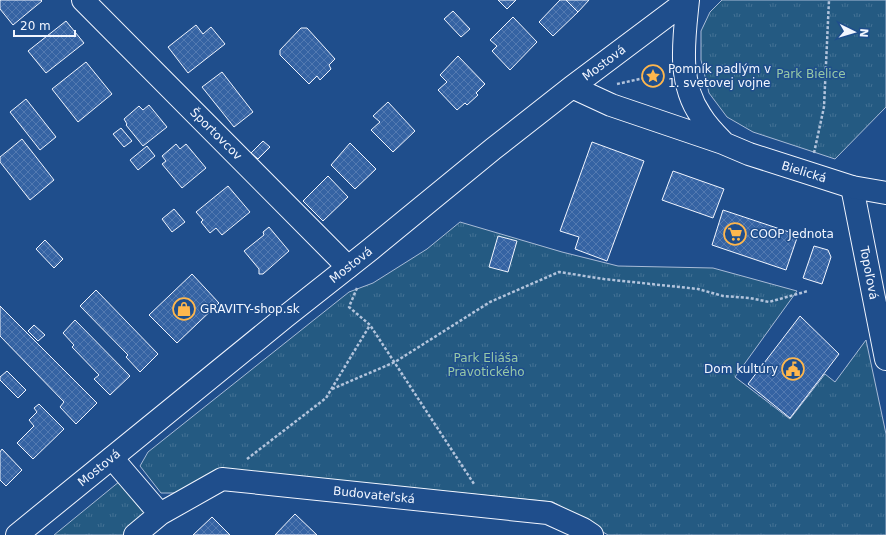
<svg xmlns="http://www.w3.org/2000/svg" width="886" height="535" font-family="'DejaVu Sans',sans-serif">
	<style>
		.park { fill: url(#park-tufts); stroke: #a8bbd7 }
		.building { fill: url(#building-cross-hatch); stroke: #f2f6ff }
		.lines { fill: none; stroke-linecap: round; stroke-linejoin: round }
		.minor-casing { stroke: #f2f6ff; stroke-width: 24 }
		.major-casing { stroke: #f2f6ff; stroke-width: 24 }
		.path { stroke: #b3c4dc; stroke-width: 2.5; stroke-dasharray: 3 2; stroke-linecap: butt }
		.minor { stroke: #1f4e8c; stroke-width: 22 }
		.major { stroke: #1f4e8c; stroke-width: 22 }
		.labels { text-anchor: middle; stroke-width: 3; stroke-linejoin: round; paint-order: stroke }
		.street-label { font-size: 12px; fill: #f2f6ff; stroke: #1f4e8c }
		.poi-label { font-size: 12px; fill: #f2f6ff; stroke: #1f4e8c; text-anchor: start }
		.park-label { font-size: 12px; fill: #97c8a6; stroke: #1f4e8c }
	</style>
	<defs>
		<pattern id="park-tufts" width="24" height="20" patternUnits="userSpaceOnUse"><rect width="24" height="20" fill="#245a82"/><path d="M3 7l-1-3M5 7V3M7 7l1-3M15 17l-1-3M17 17v-4M19 17l1-3" fill="none" stroke="#447295"/></pattern>
		<pattern id="building-cross-hatch" width="8" height="8" patternUnits="userSpaceOnUse"><rect width="8" height="8" fill="#3563a3"/><path d="M0 0l8 8M0 8l8-8" fill="none" stroke="#537ab1"/></pattern>
	</defs>
	<rect width="100%" height="100%" fill="#1f4e8c"/>
	<path class="park" d="M722 0H886V107L835 159 753 132 727 117 709 93 701 60V31L710 12Z
		M460 222 562 252 618 266 713 268 797 291 735 377 790 419 825 374 835 382 866 340 886 434V535H608L553 502 240 471 190 493H161L140 466 148 452 349 292 373 283 427 249Z
		M120 481 150 513 124 535H54Z"/>
	<path class="building" d="M0 0H41L42 1 13 25 0 9Z
		M498 0H516L507 9Z
		M560 0H566L578 12 553 36 539 22Z
		M566 0H589L578 12Z
		M453 11 470 29 461 37 444 19Z
		M513 17 537 42 510 70 492 51 497 46 490 40Z
		M66 21 84 43 46 73 28 51Z
		M196 25 203 34 211 27 225 44 188 73 168 47Z
		M301 28H307L335 59 329 65 331 69 320 80 317 76 309 84 280 55V50Z
		M458 56 485 84 476 93 478 95 467 105 465 103 457 110 438 90 447 82 440 75Z
		M86 62 112 94 78 122 52 89Z
		M222 72 253 112 234 127 202 87Z
		M26 99 56 137 40 150 10 112Z
		M388 102 415 131 393 152 371 130 380 122 373 116Z
		M149 105 167 127 143 146 126 125 127 124 124 119 139 106 143 110Z
		M121 128 132 141 124 147 113 134Z
		M22 139 54 180 30 200 0 162V157Z
		M263 141 270 147 258 159 251 153Z
		M592 142 644 161 607 261 575 249 579 237 560 231Z
		M350 143 376 169 355 189 331 165Z
		M176 144 180 149 186 144 206 168 182 188 162 164 166 161 162 156Z
		M147 146 155 156 138 170 130 160Z
		M673 171 724 189 713 218 662 200Z
		M328 176 348 197 323 221 303 201Z
		M228 186 250 212 222 235 216 228 210 233 201 222 203 220 196 212Z
		M174 209 185 222 172 232 162 219Z
		M723 210 798 235 786 270 712 245Z
		M269 227 289 251 263 274H259V269L244 251 264 235 263 232Z
		M498 236 517 241 508 272 489 267Z
		M45 240 63 259 54 268 36 249Z
		M814 246 828 250 831 257 822 284 803 278Z
		M192 274 219 303 177 343 149 315Z
		M96 290 158 354 140 372 126 357 128 355 80 306Z
		M0 306 97 403 76 424 60 407 64 402 0 336Z
		M800 316 839 354 790 418 748 384Z
		M75 320 130 376 110 395 94 379 99 375 72 347 74 345 63 333Z
		M34 325 45 335 38 341 28 331Z
		M7 371 26 390 18 398 0 380V377Z
		M39 404 64 429 33 459 17 443 34 426 29 420 37 412 34 408Z
		M2 449 22 470 6 486 0 480V452Z
		M295 514 317 535H275Z
		M212 517 230 535H193Z"/>
	<g class="lines">
		<g class="minor-casing">
			<path id="minor" d="M83 0 348 267
				M852 187 886 359
				M112 458 160 514
				M135 535 160 514 222 479 548 513 583 529 592 535"/>
		</g>
		<g class="major-casing">
			<path id="major" d="M688 0C684 39 677 82 701 116 707 126 715 134 723 142
				M572 87 611 105 723 143 749 154 852 187 886 193
				M17 535 285 317 371 249 493 149 572 87 688 0"/>
		</g>
		<path class="path" d="M617 84 649 77 650 82 659 80 657 70 648 72 649 77
			M814 153 824 107 829 0
			M357 288 349 307 370 325 474 484
			M332 389 395 362 490 302 559 272 604 279 698 289 723 296 750 298 769 302 808 291
			M247 459 326 398 370 325"/>
		<use href="#minor" class="minor"/>
		<use href="#major" class="major"/>
	</g>
	<defs>
		<g id="sight-ring" transform="scale(1.15)"><circle r="9.5" fill="#1f4e8c" stroke="#ffb74d" stroke-width="1.5"/><path d="M0-6L1.8-2.2L6-1.7L2.9 1.2L3.7 5.4L0 3.3L-3.7 5.4L-2.9 1.2L-6-1.7L-1.8-2.2Z" fill="#ffb74d"/></g>
		<g id="supermarket-ring" transform="scale(1.15)"><circle r="9.5" fill="#1f4e8c" stroke="#ffb74d" stroke-width="1.5"/><path d="M-6-5.5h2.5l.6 2H6L4.5 2H-2.5L-4.4-4H-6ZM-1.5 3.2a1.3 1.3 0 1 0 .1 0ZM3 3.2a1.3 1.3 0 1 0 .1 0Z" fill="#ffb74d"/></g>
		<g id="shop-ring" transform="scale(1.15)"><circle r="9.5" fill="#1f4e8c" stroke="#ffb74d" stroke-width="1.5"/><path d="M-5-2.5h2.3a2.7 3.5 0 0 1 5.4 0H5L5.5 6h-11ZM-1.5-2.5h3a1.5 2.3 0 0 0-3 0Z" fill="#ffb74d"/></g>
		<g id="civic-ring" transform="scale(1.15)"><circle r="9.5" fill="#1f4e8c" stroke="#ffb74d" stroke-width="1.5"/><path d="M-.6-6.5H3V-4.5H.6V-3L4-1V1h2V6H-6V1h2V-1L-.6-3ZM-1.2 2.5V6h2.4V2.5Z" fill="#ffb74d"/></g>
	</defs>
	<g fill-rule="evenodd">
		<use href="#sight-ring" x="653" y="76"/>
		<use href="#supermarket-ring" x="735" y="234"/>
		<use href="#shop-ring" x="184" y="309"/>
		<use href="#civic-ring" x="793" y="369"/>
	</g>
	<g class="labels">
		<g class="street-label">
			<text transform="translate(604 63) rotate(-37)" y="4">Mostová</text>
			<text transform="translate(216 134) rotate(45)" y="4">Športovcov</text>
			<text transform="translate(804 172) rotate(17)" y="4">Bielická</text>
			<text transform="translate(351 265) rotate(-38)" y="4">Mostová</text>
			<text transform="translate(869 273) rotate(79)" y="4">Topoľová</text>
			<text transform="translate(99 468) rotate(-39)" y="4">Mostová</text>
			<text transform="translate(374 495) rotate(6)" y="4">Budovateľská</text>
		</g>
		<g class="poi-label">
			<text x="668" y="73">Pomník padlým v<tspan x="668" dy="14">1. svetovej vojne</tspan></text>
			<text x="750" y="238">COOP Jednota</text>
			<text x="200" y="313">GRAVITY-shop.sk</text>
			<text x="778" y="373" text-anchor="end">Dom kultúry</text>
		</g>
		<g class="park-label">
			<text x="811" y="78">Park Bielice</text>
			<text x="486" y="362">Park Eliáša<tspan x="486" dy="14">Pravotického</tspan></text>
		</g>
	</g>
	<g transform="translate(854 32) rotate(95)" stroke="#1f4e8c" stroke-width="3" paint-order="stroke">
	<path d="M0-3L7 15L0 10L-7 15Z" fill="#f2f6ff"/>
	<text y="-6" font-size="11" font-weight="bold" text-anchor="middle" fill="#f2f6ff">N</text>
	</g>
	<path d="M14 30v6h61v-6" fill="none" stroke="#f2f6ff" stroke-width="2"/>
	<text x="20" y="30" font-size="12" fill="#f2f6ff" stroke="#1f4e8c" stroke-width="3" paint-order="stroke">20 m</text>
</svg>
